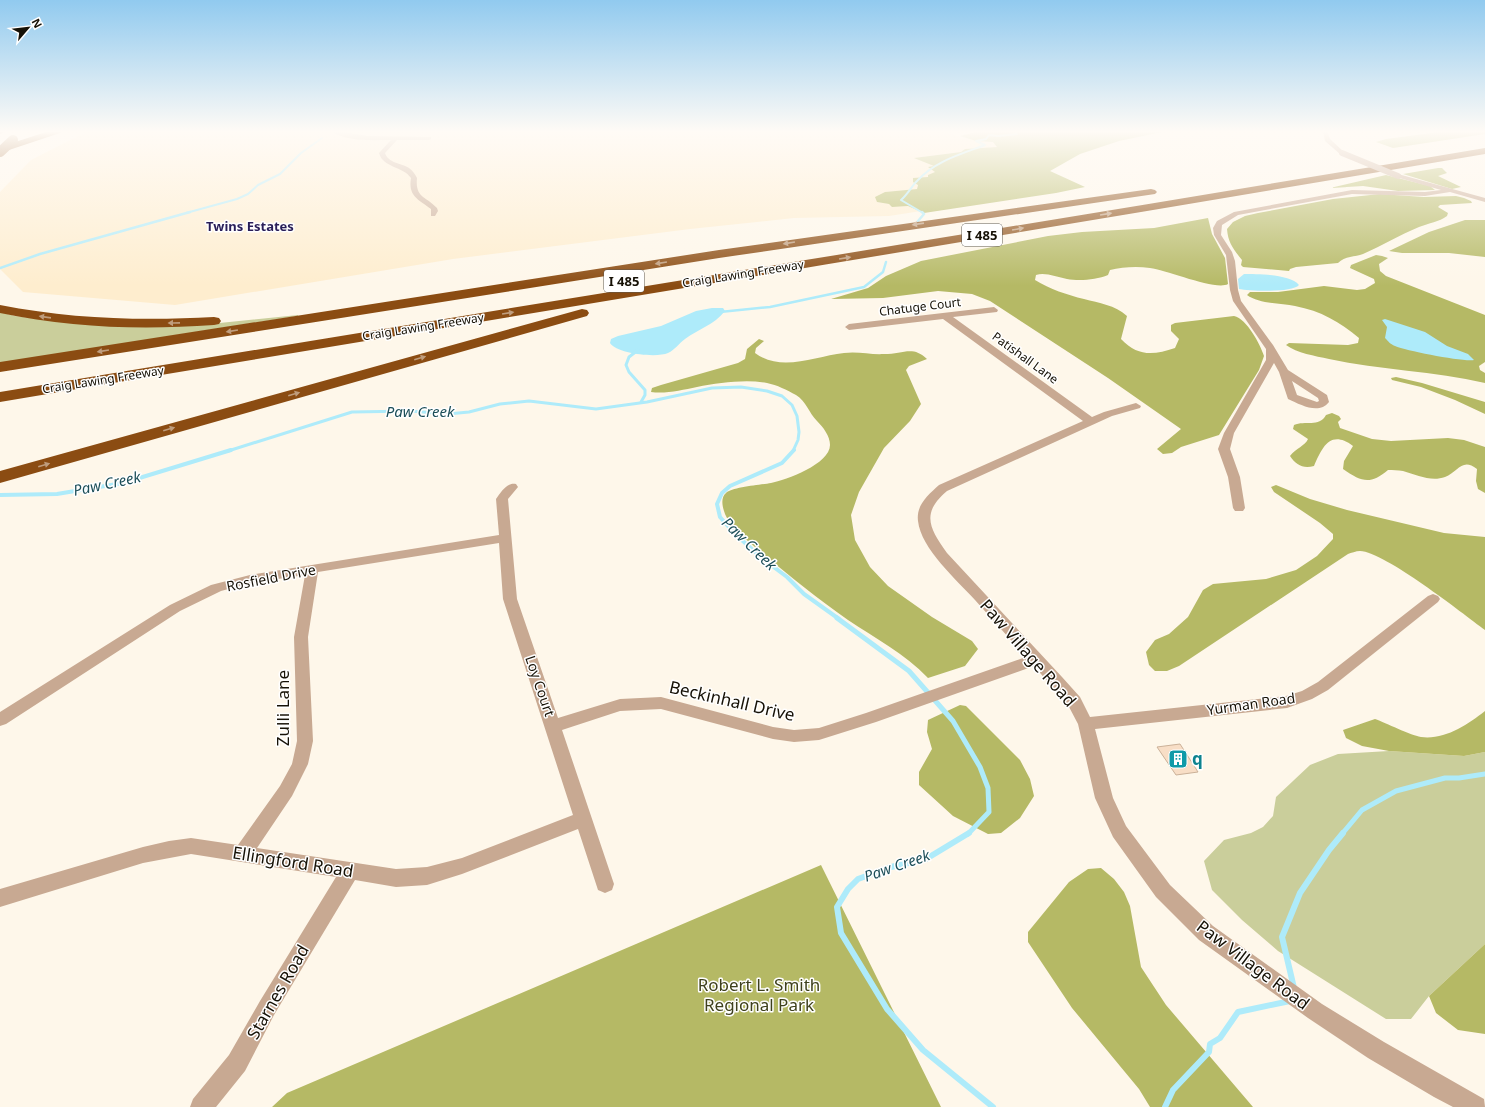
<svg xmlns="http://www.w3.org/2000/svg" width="1485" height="1107" font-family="'Noto Sans',sans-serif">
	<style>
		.built { fill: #feedce }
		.green { fill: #cace9b }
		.forest { fill: #b5b965 }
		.water { fill: #aeebfa }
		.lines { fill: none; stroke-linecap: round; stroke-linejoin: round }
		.stream-far5 { stroke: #aeebfa; stroke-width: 2 }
		.stream-far4 { stroke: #aeebfa; stroke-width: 2.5 }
		.stream-far3 { stroke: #aeebfa; stroke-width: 3 }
		.stream-far2 { stroke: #aeebfa; stroke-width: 4 }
		.stream-far1 { stroke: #aeebfa; stroke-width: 5 }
		.stream { stroke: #aeebfa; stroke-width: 6 }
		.building { fill: #f8dec6; stroke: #cbb198 }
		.minor { fill: #c8a992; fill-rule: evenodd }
		.motorway { fill: #8b4c12; fill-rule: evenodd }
		.minor-bridge { stroke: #c8a992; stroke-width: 6 }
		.motorway-bridge { stroke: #8b4c12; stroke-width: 10 }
		.oneway { fill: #bf9d7d }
		.labels { text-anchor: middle; stroke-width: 3; stroke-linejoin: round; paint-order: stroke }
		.far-street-label { font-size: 12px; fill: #161106; stroke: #fff }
		.far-neighbourhood-label { font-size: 13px; font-weight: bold; fill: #291e58; stroke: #fff }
		.shield { fill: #fff; stroke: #5c5851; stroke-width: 1 }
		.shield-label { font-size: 13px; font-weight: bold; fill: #161106 }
		.street-label { font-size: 14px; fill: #161106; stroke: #fff }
		.water-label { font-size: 15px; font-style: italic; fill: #1c4e58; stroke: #fff }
		.near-street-label { font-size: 17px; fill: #161106; stroke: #fff }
		.near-culture-label { font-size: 17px; font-weight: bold; fill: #0d838f; stroke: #fff; text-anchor: start }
		.near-park-label { font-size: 17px; fill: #3e401c; stroke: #fff }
	</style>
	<rect width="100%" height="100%" fill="#fef7ea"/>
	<path class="built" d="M88 131H939L976 141 993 142 998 147 915 158 935 166 929 167 935 172 918 184 917 189 885 192 877 202 889 204 892 207 908 206 921 211 889 216 794 218 690 229 453 259 175 305 23 292 0 269V192L31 160Z"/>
	<path class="green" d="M0 312 15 316 78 324H210L298 315V316L0 363Z
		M1389 751 1464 756 1485 752V944L1429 996 1411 1019H1386L1278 951 1242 920 1212 890 1204 861 1224 840 1251 833 1263 827 1273 816 1276 797 1310 765 1338 754Z"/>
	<path class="forest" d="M980 131H1167L1119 141 1080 154 1050 171 1085 187 1056 193 924 213 908 206 892 207 889 204 877 202 875 197 885 192 917 189 918 185 913 182V178L928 177V175L935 172 928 167 934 166 914 158 961 152 965 149 997 147 993 142 976 141 960 136Z
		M1447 131H1485V134L1393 148 1376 142 1386 139Z
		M1438 168H1442L1447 173 1438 176 1461 187 1452 189 1403 174Z
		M1386 175 1430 186 1435 190 1398 191 1363 186 1330 188Z
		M1380 194 1424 197 1456 196 1464 198 1471 201 1472 203 1440 205 1438 207 1448 213 1447 216C1439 222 1429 223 1419 227 1399 235 1382 246 1363 254 1355 257 1345 256 1338 263L1296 267 1290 269 1289 271 1243 267 1241 265 1242 260C1234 250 1228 243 1227 229L1233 222 1245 216 1258 213 1333 199Z
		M1208 218 1212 234 1225 258 1228 284C1216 291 1167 270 1150 268 1137 266 1122 267 1110 270L1108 275C1096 280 1079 281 1067 279 1057 277 1045 272 1036 275L1035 280C1050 289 1067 295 1084 299 1099 303 1115 305 1127 316L1121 339C1138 357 1154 355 1175 348L1179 339 1171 331V325L1175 323 1234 316C1247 319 1260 344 1264 356L1259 370 1219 435 1181 447 1172 453 1163 454 1157 449 1181 429 1108 378 990 301 972 294 938 291 883 298 831 299 868 288 886 276 921 261 1048 236 1082 232 1154 228Z
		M1465 220H1485V257L1449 253H1402L1389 251 1429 232Z
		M1376 255 1382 256 1388 258 1379 264 1380 271 1386 276 1485 315V362L1479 366 1480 370 1485 373V383C1434 371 1380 370 1329 359 1315 356 1297 353 1286 345L1289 343 1348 345 1358 343 1359 338C1340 322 1321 311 1295 306 1281 303 1259 304 1247 295L1250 292H1278L1324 286 1357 290 1365 289 1375 283 1374 279 1350 268 1351 265Z
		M759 339 764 341 756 348 755 353C782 373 815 356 844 353 858 351 871 355 884 354 903 354 913 345 927 359L909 366 906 370 921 404 910 421 884 448 859 492 851 515 855 540 870 567 888 586 932 617 972 641 978 649 965 666 928 678C905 654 875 638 848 620 818 599 791 577 763 554 750 542 729 528 724 511 722 505 721 497 726 493 732 487 761 485 771 483 786 480 830 464 830 445 830 436 823 427 817 421 809 413 806 401 796 395 787 390 777 385 767 383 745 379 719 383 697 387 682 390 666 394 651 392L652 388 661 385 738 363 745 359 747 349Z
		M1396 377 1422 383 1485 402V414L1455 400 1421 387 1392 380 1391 378Z
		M1332 413 1339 416 1341 419 1338 422 1340 428 1372 439 1391 441 1448 438 1464 440 1485 447V493L1478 489 1476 481 1477 469C1462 457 1458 472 1445 477 1431 482 1417 475 1403 471 1398 470 1393 470 1388 470 1370 485 1362 482 1343 469L1344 461 1353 446C1330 429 1322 448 1314 466 1303 469 1296 465 1290 456 1296 448 1305 446 1308 439L1293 429 1294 425C1305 420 1319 428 1326 415Z
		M1276 485 1310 499 1347 510 1444 533 1485 537V630C1462 613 1385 552 1360 551 1356 551 1351 553 1348 554L1179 666 1167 671H1155L1149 665 1146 652 1155 640 1169 634 1188 617 1203 590 1213 584 1266 579 1296 570 1317 556 1333 539V534L1320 523 1274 492 1271 487Z
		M960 705 966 706 1020 760 1030 779 1034 796 1020 818 1001 833 988 834 953 816 919 785V772L932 749 927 732 928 720Z
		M1485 711V752L1464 756 1389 751 1362 746 1346 738 1343 730 1375 719C1386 723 1410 735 1421 737 1445 740 1467 725 1485 711Z
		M821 865 941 1107H272L287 1093Z
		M1101 868 1114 879 1124 892 1130 906 1141 967 1166 1005 1253 1107H1150L1139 1089 1072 1008 1028 942V932L1069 882 1088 869Z
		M1485 944V1034L1458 1030 1436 1013 1429 996Z"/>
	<path class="water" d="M1244 274C1256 274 1290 274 1299 285 1292 293 1250 291 1239 289L1238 279Z
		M712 308H723L725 311C714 325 698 329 685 339 679 343 675 350 668 353 657 358 617 354 610 343L611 339 618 336 661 326 696 311Z
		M1385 319 1425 332 1447 346 1468 354 1474 360C1463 362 1407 351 1395 346 1390 344 1388 341 1385 338L1387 327 1382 320Z"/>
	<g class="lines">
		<path class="stream-far5" d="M186 213 237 199 248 194 258 185 280 174 301 153 322 138
			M923 213 901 200C908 194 911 187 917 181 935 161 961 154 985 145L976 141 986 139 989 135 998 136 1017 134 1014 131"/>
		<path class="stream-far4" d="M918 221 924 214 922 212
			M0 268 40 254 190 212
			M720 312 770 307 864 287 883 272 886 262"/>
		<path class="stream-far3" d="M638 350 629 357 626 365 629 372 645 390V395L641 402
			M228 451 352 412 411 411 448 414 469 412 500 404 529 401 596 409 647 402 712 388 741 387 767 391 782 396 792 405 797 416 799 432 798 440 793 451"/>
		<path class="stream-far2" d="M794 450 782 463 730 486 722 493 717 504 720 517 735 534 763 559 787 577 804 594 839 619
			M0 495 57 494 123 483 231 450"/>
		<path class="stream-far1" d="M837 618 909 671 953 721 980 767 988 788 989 812 968 834
			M1342 834 1362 810 1396 791 1445 778H1459L1485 774"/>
		<path class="stream" d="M969 833 926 859 891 867 858 879 848 889 837 907 841 933 887 1009 923 1050 993 1107
			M1294 988 1282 937 1300 893 1329 850 1343 833
			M1165 1107 1173 1090 1209 1052 1210 1044 1220 1038 1238 1012 1290 1001"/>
	</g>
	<path class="building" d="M1180 744 1198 772 1176 775 1157 747Z"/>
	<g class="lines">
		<path class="minor" d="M331 131H338L367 136 431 137V139L429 140H397L385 153C388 163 401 163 409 168 413 171 415 174 417 178 415 198 426 196 437 208L438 211 435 216H431V209C418 199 408 196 411 178 403 166 383 168 379 153L391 140C373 140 346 142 331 131Z
			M1323 131H1327L1330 139 1344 152V154H1340L1325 141Z
			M1398 174 1485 198V202L1450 192 1425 196 1352 194 1238 215 1222 225 1221 235 1232 252 1235 261 1238 290 1241 301 1273 345 1288 370 1327 395 1329 402C1319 415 1301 405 1288 399L1279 372 1274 363 1234 433 1230 449 1240 477 1245 508 1243 511H1235L1233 508 1228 477 1218 449 1224 433 1266 360V349L1233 301 1230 290 1226 255 1214 235 1213 228 1217 221 1234 212 1352 190 1425 192 1441 190 1396 177 1395 176ZM1292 381 1318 398 1319 401 1317 402 1297 395Z
			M994 307 998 310 997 312 953 317 1092 417 1104 412 1136 403 1141 406 1140 408 1112 416 947 491C921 513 929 528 947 553L1062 677 1080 697 1090 717 1286 696 1302 691 1318 682 1428 596 1433 594 1438 596 1440 599 1438 602 1328 690 1312 699 1287 708 1095 729 1113 798 1126 826 1170 885 1213 926 1322 1004 1384 1042 1484 1099 1485 1107H1453L1434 1097 1368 1058 1308 1018 1199 940 1156 897 1113 837 1095 798 1078 724 1068 705 1034 666 876 722 819 740 794 742 773 739 661 709 620 711 562 730 614 884 612 890 605 893 598 890 578 829 462 874 427 885 396 887 355 880 274 1015 245 1071 216 1107H190L193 1099 229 1055 260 1001 336 877 191 854 143 863 0 907V889L143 847 169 841 191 838 238 845 280 786 292 764 297 741 294 637 305 575 250 583 221 591 180 611 6 724 0 726V712L170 605 211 585 250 575 499 535 496 499C501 492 507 482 516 484L518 487 508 499 517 599 558 718 620 699 661 697 773 727 794 730 819 728 866 713 1026 657C1009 638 992 619 975 600 957 580 921 549 918 521 916 505 928 495 939 485L1083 421 943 319 849 330 845 327 849 324ZM499 543 503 599 573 815 462 858 427 867 396 869 257 848 292 796 308 764 313 741 308 637 318 572Z"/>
		<path class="motorway" d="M0 131H6L0 134Z
			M49 131H62L60 133 0 153V147Z
			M1485 148V154C990 238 495 319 0 402V392C495 310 990 231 1485 148Z
			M1151 189 1155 190 1157 192 1155 194 719 258 0 372V362L719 250Z
			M0 305C71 319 142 321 214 317L219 318 221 321 219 324 214 325C142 330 71 328 0 313Z
			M582 309 587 310 589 313 587 316 0 483V471Z"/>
		<path class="minor-bridge" d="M1342 153 1398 176"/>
		<path class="motorway-bridge" d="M0 152 13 140"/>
	</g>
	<defs><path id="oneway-solid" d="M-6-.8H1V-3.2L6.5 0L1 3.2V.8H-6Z"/></defs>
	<g class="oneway">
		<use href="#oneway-solid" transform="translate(1106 214) rotate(-9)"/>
		<use href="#oneway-solid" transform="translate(918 224) rotate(172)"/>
		<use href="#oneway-solid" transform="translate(1018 229) rotate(-10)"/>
		<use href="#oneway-solid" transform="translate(789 243) rotate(171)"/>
		<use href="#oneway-solid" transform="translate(845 258) rotate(-9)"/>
		<use href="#oneway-solid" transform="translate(661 263) rotate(171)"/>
		<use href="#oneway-solid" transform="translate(508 313) rotate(-9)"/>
		<use href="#oneway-solid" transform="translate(45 317) rotate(-172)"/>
		<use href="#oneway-solid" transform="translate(174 323) rotate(179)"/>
		<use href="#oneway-solid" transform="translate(232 331) rotate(171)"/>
		<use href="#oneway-solid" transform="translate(103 351) rotate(171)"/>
		<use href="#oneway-solid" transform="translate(420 358) rotate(-16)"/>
		<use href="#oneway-solid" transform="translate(294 394) rotate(-16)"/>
		<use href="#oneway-solid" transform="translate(169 429) rotate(-16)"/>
		<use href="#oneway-solid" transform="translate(44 465) rotate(-16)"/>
	</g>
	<linearGradient id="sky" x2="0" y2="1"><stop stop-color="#91caef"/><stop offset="0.46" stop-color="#fffbf6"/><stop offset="1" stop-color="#fffbf6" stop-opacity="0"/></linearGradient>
	<rect width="1485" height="286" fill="url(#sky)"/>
	<defs>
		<g id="building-square" transform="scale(1)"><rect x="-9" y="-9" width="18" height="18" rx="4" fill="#0f9aa8" stroke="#fff"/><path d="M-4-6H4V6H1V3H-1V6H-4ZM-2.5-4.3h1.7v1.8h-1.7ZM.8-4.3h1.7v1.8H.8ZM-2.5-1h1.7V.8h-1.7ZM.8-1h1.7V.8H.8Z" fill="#fff"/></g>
	</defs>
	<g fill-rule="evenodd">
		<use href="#building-square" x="1178" y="759"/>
	</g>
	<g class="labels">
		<g class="far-street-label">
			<text transform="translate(743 274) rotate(-9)" y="4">Craig Lawing Freeway</text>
			<text transform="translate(920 307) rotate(-7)" y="4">Chatuge Court</text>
			<text transform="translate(423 327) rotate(-9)" y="4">Craig Lawing Freeway</text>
			<text transform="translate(1025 358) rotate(36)" y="4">Patishall Lane</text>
			<text transform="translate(103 380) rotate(-9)" y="4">Craig Lawing Freeway</text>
		</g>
		<g class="far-neighbourhood-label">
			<text x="250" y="231">Twins Estates</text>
		</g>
		<g class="shield">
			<rect x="962" y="224" width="40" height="22" rx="3"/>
			<rect x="604" y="270" width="40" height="22" rx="3"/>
		</g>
		<g class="shield-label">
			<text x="982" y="240">I 485</text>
			<text x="624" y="286">I 485</text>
		</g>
		<g class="street-label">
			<text transform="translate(271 578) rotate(-11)" y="5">Rosfield Drive</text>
			<text transform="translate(540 686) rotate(71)" y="5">Loy Court</text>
			<text transform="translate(1251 704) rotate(-8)" y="5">Yurman Road</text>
		</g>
		<g class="water-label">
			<text x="420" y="417">Paw Creek</text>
			<text transform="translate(107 484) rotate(-12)" y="5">Paw Creek</text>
			<text transform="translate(749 544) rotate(44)" y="5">Paw Creek</text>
			<text transform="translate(897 866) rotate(-19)" y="5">Paw Creek</text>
		</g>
		<g class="near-street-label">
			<text transform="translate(1028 653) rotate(49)" y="6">Paw Village Road</text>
			<text transform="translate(732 701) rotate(13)" y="6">Beckinhall Drive</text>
			<text transform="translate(283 708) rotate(-90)" y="6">Zulli Lane</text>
			<text transform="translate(293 862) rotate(9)" y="6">Ellingford Road</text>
			<text transform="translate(1253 965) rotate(37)" y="6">Paw Village Road</text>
			<text transform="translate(278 992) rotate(-60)" y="6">Starnes Road</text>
		</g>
		<g class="near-culture-label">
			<text x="1192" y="765">q</text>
		</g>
		<g class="near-park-label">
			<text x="759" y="991">Robert L. Smith<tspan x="759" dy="20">Regional Park</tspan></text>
		</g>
	</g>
	<g transform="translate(28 28) rotate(62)" stroke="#ffffff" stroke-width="3" paint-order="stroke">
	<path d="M0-3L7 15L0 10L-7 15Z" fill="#161106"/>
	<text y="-6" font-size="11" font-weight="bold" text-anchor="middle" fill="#161106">N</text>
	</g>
</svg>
